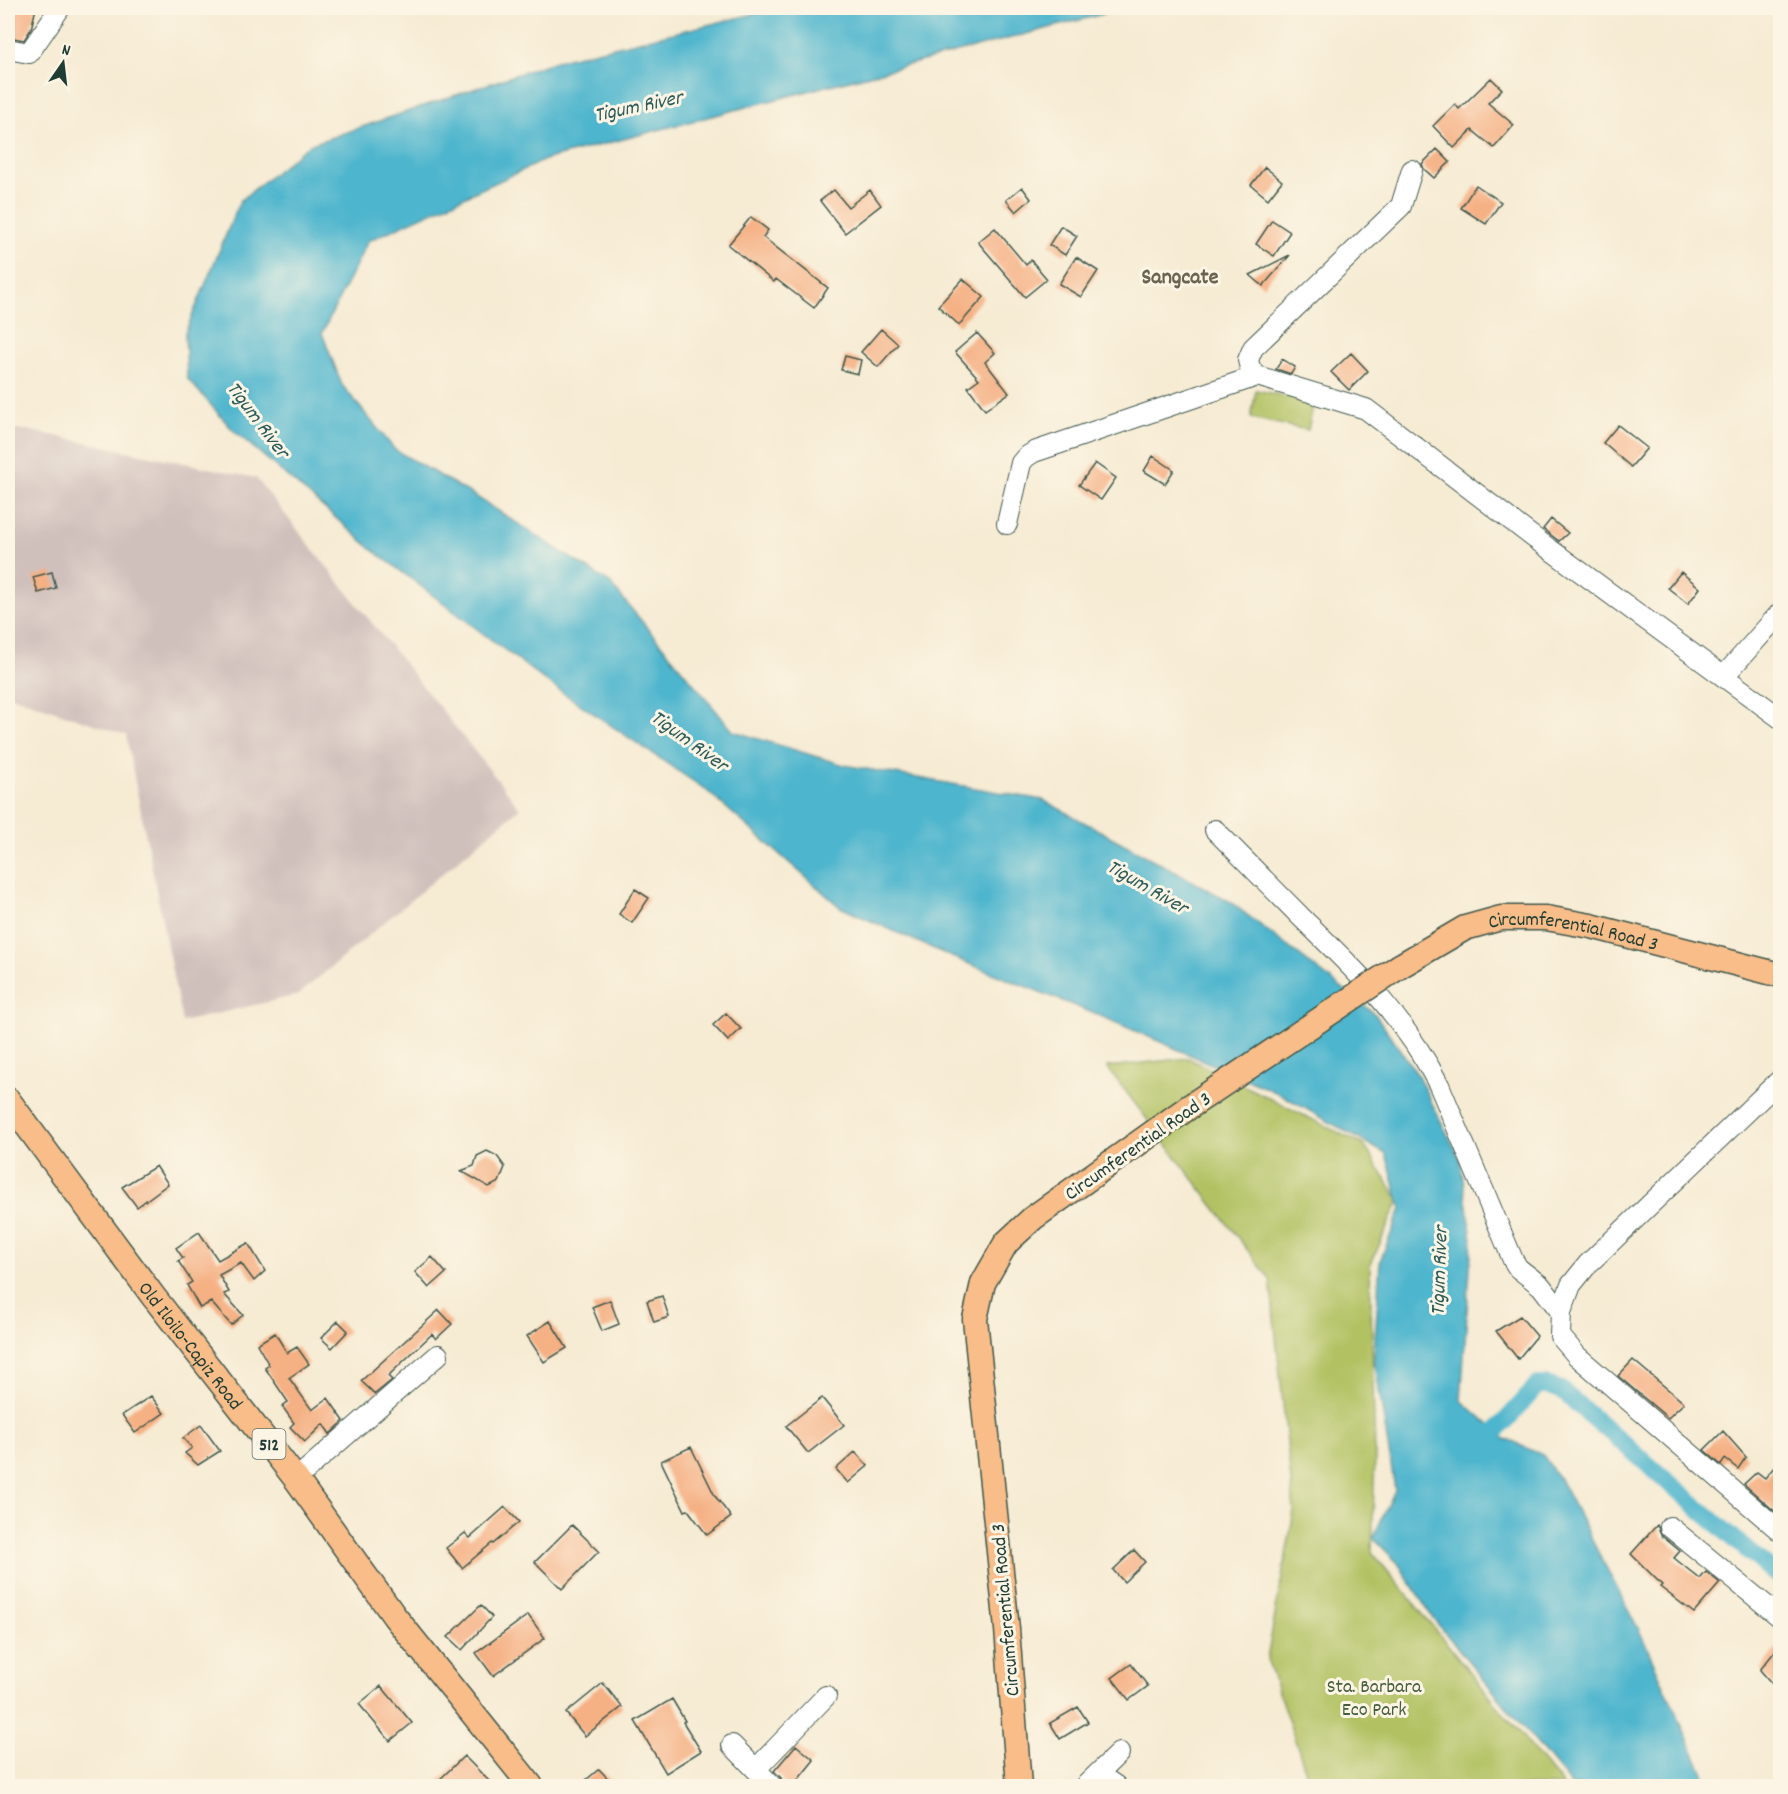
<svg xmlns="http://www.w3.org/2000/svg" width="1788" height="1794" font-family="Dekko,sans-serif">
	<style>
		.industrial { fill: #d0c0bc }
		.green { fill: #b2c264; stroke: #68804c; stroke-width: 1.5 }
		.water { fill: #4eb5cd; stroke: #367980; stroke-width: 1.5 }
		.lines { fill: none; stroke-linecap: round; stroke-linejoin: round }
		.canal { stroke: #4eb5cd; stroke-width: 18 }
		.building { fill: #f5b083 }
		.minor-casing { stroke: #3f574c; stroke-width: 22 }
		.major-casing { stroke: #3f574c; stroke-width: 27 }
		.minor { stroke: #fff; stroke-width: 20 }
		.major { stroke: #f8bd88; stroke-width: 24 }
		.major-bridge-casing { stroke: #3f574c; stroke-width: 27; stroke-linecap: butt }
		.major-bridge { stroke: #f8bd88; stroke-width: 24 }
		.labels { text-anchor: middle; stroke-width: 6; stroke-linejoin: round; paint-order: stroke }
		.shield { fill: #fcf5e5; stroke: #617469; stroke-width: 1.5 }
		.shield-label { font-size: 18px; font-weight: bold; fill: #1f3d34 }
		.street-label { font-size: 20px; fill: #1f3d34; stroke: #fcf5e5 }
		.park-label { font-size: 20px; fill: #445e40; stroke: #fcf5e5 }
		.water-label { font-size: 21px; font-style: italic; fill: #2b5b5a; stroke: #fcf5e5 }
		.quarter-label { font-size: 22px; font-weight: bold; fill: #6a6550; stroke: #fcf5e5 }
	</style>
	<rect width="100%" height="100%" fill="#fcf5e5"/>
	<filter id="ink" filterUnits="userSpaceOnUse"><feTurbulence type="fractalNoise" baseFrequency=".0167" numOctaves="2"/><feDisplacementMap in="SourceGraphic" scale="12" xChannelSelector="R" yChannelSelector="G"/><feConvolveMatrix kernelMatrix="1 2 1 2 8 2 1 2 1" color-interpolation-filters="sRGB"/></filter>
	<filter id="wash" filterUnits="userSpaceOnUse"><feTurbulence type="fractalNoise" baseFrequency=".008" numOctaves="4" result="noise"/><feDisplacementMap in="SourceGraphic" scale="24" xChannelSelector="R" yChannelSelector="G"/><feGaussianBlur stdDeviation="1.35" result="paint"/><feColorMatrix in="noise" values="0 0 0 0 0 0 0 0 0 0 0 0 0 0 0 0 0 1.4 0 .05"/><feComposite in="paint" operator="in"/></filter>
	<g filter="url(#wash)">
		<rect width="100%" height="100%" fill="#f6ebd3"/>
		<path class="industrial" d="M8 430H27L256 478 520 808 298 995 182 1022 126 735 8 695Z"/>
		<path class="green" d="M1256 390 1314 402 1308 430 1251 418Z
			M1188 1058 1364 1145 1399 1200 1370 1266 1375 1455 1372 1552 1563 1786H1311L1267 1659 1294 1511 1270 1279 1107 1067Z"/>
		<path class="water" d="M779 8H1126L547 159 368 241 322 333 342 385 395 450 475 496 610 583 733 731 844 765 1043 800 1229 901 1375 1014 1417 1074 1460 1159 1472 1239 1461 1400 1505 1439 1543 1455 1562 1483 1640 1632 1709 1786H1572L1432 1617 1398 1563 1373 1538 1395 1490 1374 1358 1380 1261 1401 1209 1386 1154 1280 1094 1110 1020 952 957 840 907 706 790 547 682 373 550 232 429 187 378 185 333 240 201 309 145 559 60Z"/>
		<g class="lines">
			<path class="canal" d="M1481 1448 1538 1385H1547L1561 1390 1780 1578"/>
		</g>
		<g id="blocks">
			<path class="building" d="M8 8H36L31 29 24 40 8 37Z
				M1491 78 1502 89 1488 103 1514 125 1494 148 1472 130 1454 148 1433 126 1455 104 1459 109Z
				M1437 149 1450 162 1434 178 1424 169 1422 164Z
				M1265 167 1282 181 1268 199 1251 185Z
				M1476 185 1501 202 1486 224 1461 208Z
				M1022 187 1031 199 1016 212 1006 200Z
				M834 190 848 207 870 190 881 205 845 233 820 201Z
				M751 217 768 230 763 237 828 288 814 308 776 279 774 282 728 245Z
				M1272 220 1290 232 1274 256 1256 244Z
				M1061 226 1077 236 1065 255 1049 245Z
				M995 228 1026 265 1031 260 1047 279 1025 297 978 242Z
				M1290 255 1263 286 1250 275Z
				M1076 257 1098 271 1081 297 1059 284Z
				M963 279 984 297 959 325 938 306Z
				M881 329 898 344 878 367 861 352Z
				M977 333 995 353 985 362 1009 393 985 410 968 387 979 379 955 352Z
				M1351 353 1368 371 1349 390 1331 372Z
				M845 356 861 360 858 374 841 370Z
				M1282 359 1295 367 1291 374 1276 369Z
				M1618 425 1647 448 1631 467 1603 443Z
				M1153 456 1174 470 1165 484 1144 471Z
				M1095 463 1116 478 1101 500 1079 485Z
				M1551 519 1568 533 1559 541 1543 529Z
				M52 572 56 588 38 593 33 577Z
				M1681 572 1700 588 1688 604 1668 588Z
				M635 889 649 898 632 923 619 914Z
				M726 1013 741 1029 728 1041 713 1025Z
				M487 1151 497 1156 505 1167 499 1182 489 1187 461 1171 474 1166 477 1156Z
				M156 1166 168 1184 137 1207 122 1187Z
				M199 1232 218 1260 248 1243 265 1271 254 1281 241 1263 219 1275 229 1292 224 1294 243 1315 231 1325 211 1302 200 1308 187 1285 192 1282 178 1261 183 1258 176 1248Z
				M432 1257 446 1273 429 1288 415 1272Z
				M662 1296 669 1317 654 1322 647 1301Z
				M610 1300 619 1324 602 1331 592 1307Z
				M439 1310 452 1324 436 1339 432 1334 388 1376 392 1380 375 1394 361 1381Z
				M1520 1316 1537 1336 1518 1359 1496 1331Z
				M338 1321 348 1331 332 1348 321 1338Z
				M550 1321 567 1348 544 1362 527 1336Z
				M275 1333 287 1353 297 1347 309 1364 289 1378 312 1410 328 1398 344 1421 330 1434 323 1424 305 1442 290 1427 294 1423 282 1406 288 1402 265 1368 269 1365 257 1344Z
				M1633 1360 1684 1403 1668 1418 1618 1376Z
				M151 1396 164 1413 135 1433 122 1415Z
				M822 1398 844 1425 808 1453 786 1426Z
				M201 1425 220 1451 198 1465 185 1453 192 1448 183 1438Z
				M1723 1431 1746 1457 1738 1469 1725 1459 1721 1465 1704 1450Z
				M691 1447 715 1496 731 1517 707 1535 688 1510 685 1511 661 1461Z
				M855 1452 868 1466 848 1483 836 1469Z
				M1780 1460V1516L1744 1484 1757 1472 1765 1478Z
				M505 1507 519 1522 493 1544 492 1543 462 1568 446 1548 465 1533 470 1538Z
				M572 1525 599 1551 562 1589 535 1562Z
				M1657 1525 1662 1536 1680 1551 1674 1558 1700 1579 1706 1572 1720 1583 1694 1613 1660 1587 1662 1585 1631 1554Z
				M1134 1550 1145 1562 1124 1582 1113 1570Z
				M481 1605 492 1617 462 1650 448 1637Z
				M528 1615 545 1638 493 1676 476 1653Z
				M1780 1645V1693L1760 1670Z
				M1131 1664 1148 1686 1129 1700 1112 1678Z
				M603 1683 622 1707 585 1736 566 1713Z
				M381 1686 412 1723 390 1741 359 1704Z
				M672 1699 685 1721 683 1722 701 1751 666 1773 635 1721Z
				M1078 1707 1088 1722 1060 1739 1050 1723Z
				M796 1745 814 1760 793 1786H784L781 1778 774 1771Z
				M464 1756 494 1786H433Z
				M599 1769 615 1786H579Z"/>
		</g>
	</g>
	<g filter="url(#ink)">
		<use href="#blocks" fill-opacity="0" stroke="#3f574c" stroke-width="1.5"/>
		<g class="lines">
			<g class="minor-casing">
				<path id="minor" d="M8 49 29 53 60 8
					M1412 170 1401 206 1253 348 1248 360 1250 368 1257 376 1366 409 1533 537 1780 718
					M1007 524 1021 463 1026 457 1034 452 1257 376
					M1724 676 1780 613
					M1215 830C1245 860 1275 891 1306 922 1359 974 1405 1018 1439 1085L1513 1260 1518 1268 1541 1286 1561 1312
					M1780 1080 1588 1264 1571 1285 1561 1312 1560 1336 1577 1356 1780 1531
					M296 1479 438 1355
					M1670 1527 1780 1617
					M732 1745 772 1786
					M756 1769 826 1696
					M1098 1774 1116 1786
					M1085 1786 1119 1753"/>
			</g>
			<g class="major-casing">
				<g id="major">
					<path id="s1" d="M1400 966 1465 928 1501 918H1546L1591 926 1780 975"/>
					<path id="s2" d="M8 1100 153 1296 296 1479 395 1617 531 1786"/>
					<path d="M1019 1786 1007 1629 975 1319 983 1283 1006 1243 1033 1218 1189 1107"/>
				</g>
			</g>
			<use href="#minor" class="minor"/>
			<use href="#major" class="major"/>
			<g class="major-bridge-casing">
				<path id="major-bridge" d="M1189 1107 1400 966"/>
			</g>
			<use href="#major-bridge" class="major-bridge"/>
		</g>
	</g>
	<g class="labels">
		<rect class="shield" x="252.5" y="1429" width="33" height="30" rx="4.5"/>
		<g class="shield-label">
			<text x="269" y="1450">512</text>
		</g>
		<g class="street-label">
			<text dy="7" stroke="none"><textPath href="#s1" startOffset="186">Circumferential Road 3</textPath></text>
			<text transform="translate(1137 1145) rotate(-35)" y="7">Circumferential Road 3</text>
			<text dy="7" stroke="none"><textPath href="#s2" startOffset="306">Old Iloilo-Capiz Road</textPath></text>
			<text transform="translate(1004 1610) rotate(-95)" y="7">Circumferential Road 3</text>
		</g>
		<g class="park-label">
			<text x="1374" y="1692">Sta. Barbara<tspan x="1374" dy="23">Eco Park</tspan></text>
		</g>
		<g class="water-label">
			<text transform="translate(638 105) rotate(-12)" y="7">Tigum River</text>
			<text transform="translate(259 419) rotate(53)" y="7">Tigum River</text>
			<text transform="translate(690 740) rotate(36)" y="7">Tigum River</text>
			<text transform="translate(1148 886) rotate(30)" y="7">Tigum River</text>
			<text transform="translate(1438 1271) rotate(-88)" y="7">Tigum River</text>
		</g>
		<g class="quarter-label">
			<text x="1180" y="283">Sangcate</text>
		</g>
	</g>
	<rect width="1788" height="1794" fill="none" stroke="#fcf5e5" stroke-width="30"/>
	<g transform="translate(63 63) rotate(14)" stroke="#fcf5e5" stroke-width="4.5" paint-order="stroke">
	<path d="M0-4.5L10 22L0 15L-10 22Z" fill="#1f3d34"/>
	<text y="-9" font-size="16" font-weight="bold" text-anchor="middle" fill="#1f3d34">N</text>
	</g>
</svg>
